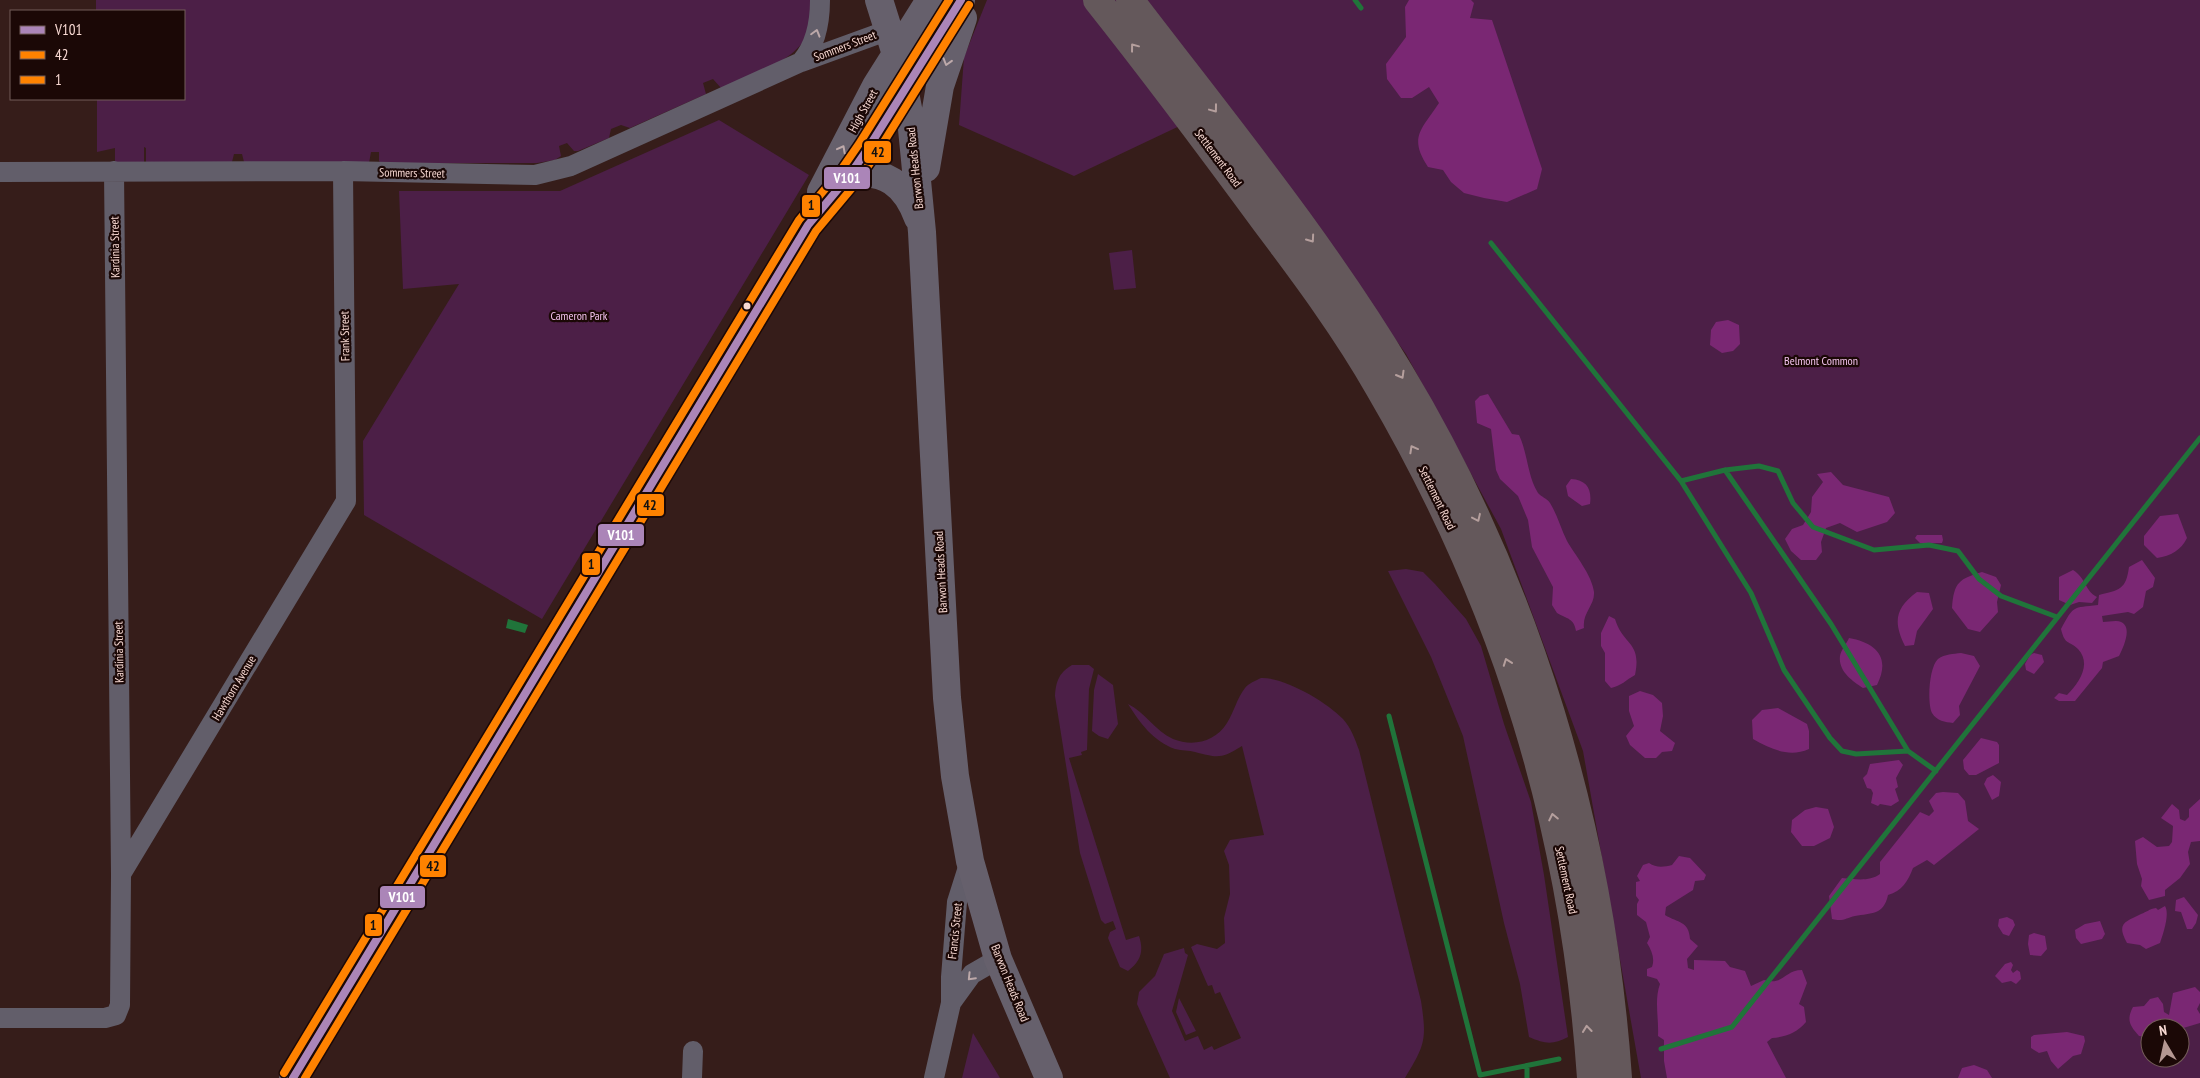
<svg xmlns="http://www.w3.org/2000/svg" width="2200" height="1078" font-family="'PT Sans Narrow',sans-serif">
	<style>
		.green { fill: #4c1f47; fill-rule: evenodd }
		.forest { fill: #7a2773 }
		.water { fill: #20743a }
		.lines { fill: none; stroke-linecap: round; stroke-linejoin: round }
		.stream { stroke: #20743a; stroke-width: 5 }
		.street { stroke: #625e6a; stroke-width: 20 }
		.secondary { stroke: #66606c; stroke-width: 28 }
		.highway { stroke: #64585b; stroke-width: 28 }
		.bus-1-casing { stroke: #1b0806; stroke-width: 11 }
		.bus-2-casing { stroke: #1b0806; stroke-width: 11 }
		.bus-3-casing { stroke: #1b0806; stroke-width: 11 }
		.bus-1 { stroke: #ab85b8; stroke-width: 8 }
		.bus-2 { stroke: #ff8200; stroke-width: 8 }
		.bus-3 { stroke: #ff8200; stroke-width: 8 }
		.oneway { stroke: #bca8a9 }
		.oneway2 { stroke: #b59f9d }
		.oneway3 { stroke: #bea9aa }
		.bus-dot { fill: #f8d9d3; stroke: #1b0806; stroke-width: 2 }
		.labels { text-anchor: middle; stroke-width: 4.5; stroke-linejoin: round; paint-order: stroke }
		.street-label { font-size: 12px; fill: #f8d9d3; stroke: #1b0806 }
		.park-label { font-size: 12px; fill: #f2c2ed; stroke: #1b0806 }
		.line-badge { stroke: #1b0806; stroke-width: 2 }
		.badge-label { font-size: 14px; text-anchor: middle; font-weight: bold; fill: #fff }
		.pale-badge-label { font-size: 14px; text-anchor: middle; font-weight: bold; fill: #111 }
	</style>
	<rect width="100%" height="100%" fill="#361d1a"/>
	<path class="green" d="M96 0H813C812 9 814 23 810 31 794 64 752 74 721 88L713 79 703 83 706 94 630 128 621 125 611 129 609 138 578 151H574L567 143 559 146 561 156 555 160 537 163H381L379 161V152H371L369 163 244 162 242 154H234L232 162H146V148L144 147V162L115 163V148L97 152V99H184V11H96Z
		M987 0H2200V1078H1641L1583 751 1501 529 1406 354 1226 104 1074 176 959 125 964 57ZM2150 1028H2180V1058H2150Z
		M719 120 809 175 542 619 364 515 363 441 459 284 403 289 399 191H560Z
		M1132 250 1136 288 1114 290 1109 253Z
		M1406 569 1423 572 1435 584 1466 619 1481 646 1504 724 1531 802 1544 875 1568 1037C1553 1045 1545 1044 1529 1037L1520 984 1504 923 1463 736 1431 657 1388 571Z
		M1072 665H1089L1094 669 1089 689 1087 750 1081 752 1082 755 1069 758 1126 940 1139 936C1144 951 1141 961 1128 971L1120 967 1108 938 1110 932 1116 929 1113 921 1105 924 1101 920 1080 853 1055 696C1056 681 1059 673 1072 665Z
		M1098 674 1113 685 1118 724 1108 739 1099 736 1092 731 1094 690Z
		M1261 678C1284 677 1327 702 1343 719 1351 728 1355 739 1359 750L1421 1001C1427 1040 1425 1045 1405 1078H1170L1137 1004 1139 992 1155 976 1164 954 1184 948 1185 953 1188 955 1172 1011 1185 1041 1198 1036 1204 1050 1212 1046 1214 1050 1241 1038 1220 992 1215 994 1212 985 1208 986 1191 947 1197 944 1217 949 1225 943 1224 918 1230 894 1229 865 1224 851 1230 840 1264 835 1242 746C1221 759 1218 758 1195 752 1189 750 1182 751 1175 749 1153 741 1140 723 1128 704 1145 712 1155 731 1173 739 1193 747 1215 742 1227 723 1234 712 1237 698 1245 688 1249 683 1255 681 1261 678Z
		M1179 998 1196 1031 1186 1035 1176 1012Z
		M973 1033 1000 1078H962Z"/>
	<path class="forest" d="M1409 0H1471L1474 3 1470 18 1492 20 1542 169 1537 189 1507 202 1484 198 1464 193 1451 182 1443 170 1428 167C1408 137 1422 129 1439 103L1429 87 1412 98H1401L1387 79 1386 64 1406 37 1405 7Z
		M1728 320 1739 325 1740 344 1733 351 1722 353 1710 345 1711 330 1716 322Z
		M1488 394 1512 434 1519 435C1528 454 1527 475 1538 493 1541 497 1547 498 1550 503 1557 514 1561 529 1567 541 1575 555 1592 575 1594 592 1595 605 1582 613 1584 628L1576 631C1574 618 1567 619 1557 613L1552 605 1553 587 1532 547 1528 520 1518 496 1500 479 1496 470 1491 429 1477 423 1475 401 1480 396Z
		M1831 472 1843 485 1889 497 1895 513 1887 522 1857 532 1840 523 1826 528 1821 542 1822 552 1816 560H1801L1791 551 1785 539 1792 529 1803 525 1811 512 1812 497 1823 482 1817 474Z
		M1571 479C1587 480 1592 489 1590 504L1582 506 1568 496 1566 486Z
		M2178 514 2187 538C2181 550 2171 556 2157 558L2144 545V536L2160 516Z
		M1917 535H1942L1943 540 1942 543H1920L1915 538Z
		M2142 560 2155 578 2153 587 2146 591 2143 607 2134 614 2128 612 2102 616 2103 622C2107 622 2111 621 2116 621 2135 622 2124 646 2119 656L2103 662 2102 668 2075 701H2059L2054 698 2059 693 2067 695C2079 683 2092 664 2078 649 2069 640 2065 646 2061 629 2074 605 2072 608 2098 605L2099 595C2119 590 2126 590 2129 567Z
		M2073 570C2086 578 2085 591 2097 597L2092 603 2079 602 2070 605 2059 600V577Z
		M1982 572 1996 577 2001 585 1997 602 1998 612 1980 632 1968 629 1952 608C1954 582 1959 579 1982 572Z
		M1917 592 1929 593 1933 609 1917 631 1914 645 1905 646C1893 622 1895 608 1917 592Z
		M1609 616 1615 619C1623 646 1642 641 1635 675 1626 680 1621 686 1611 688L1605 681V653L1601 646V633Z
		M1849 638C1876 643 1891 657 1877 685L1863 688C1852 681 1838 671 1840 656 1841 650 1847 643 1849 638Z
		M1961 653 1974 656 1980 666 1959 706 1960 715 1953 723C1945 722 1937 721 1932 713 1927 703 1929 667 1938 659 1945 654 1953 654 1961 653Z
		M2034 653 2042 655 2044 662 2034 674 2026 670 2025 664 2030 655Z
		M1640 691 1653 695 1662 703 1663 716 1660 731 1675 743 1672 751 1662 752 1656 758H1645L1630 745 1626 736 1634 726 1629 711V696Z
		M1778 708 1807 724 1809 731V749C1789 758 1771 749 1753 739L1752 720 1762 710Z
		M1981 738 1997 742 1999 745V763L1976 775H1969L1964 769 1963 760Z
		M1899 760 1903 765 1896 778 1898 787 1895 789 1899 801 1891 806 1880 804 1878 806 1871 803 1873 793 1871 789 1867 788 1863 778 1867 774 1870 764Z
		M1993 775 2001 782 1999 796 1992 800 1984 784 1987 778Z
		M1943 792 1958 793 1965 801 1968 821 1979 829 1934 865 1927 860 1913 868C1908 881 1902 891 1888 895 1884 915 1871 913 1855 916 1846 918 1843 922 1832 919L1829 896 1842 878C1855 879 1869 882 1880 874V862L1920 812 1929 816 1934 811 1929 801 1936 793Z
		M2200 799V841L2191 842 2188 852 2190 864 2180 878 2165 890V896L2149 900 2141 886 2142 879 2137 864 2135 841 2143 837 2157 847 2169 846 2172 842 2173 826 2161 818 2172 804 2179 810 2180 819 2185 821 2189 817V809Z
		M1816 807 1828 809 1834 827 1830 838 1814 846H1802L1791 832 1792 820 1805 810Z
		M1679 856 1690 858 1706 875 1704 880 1695 881 1693 890 1666 907 1665 915C1678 923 1689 921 1690 939L1698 946 1687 959 1688 968 1694 970V960L1725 961 1730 967 1745 971 1751 986 1764 980C1784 986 1784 970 1802 970L1807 983 1799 1004 1804 1007 1806 1022C1797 1033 1785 1037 1772 1038L1767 1042 1786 1078H1667L1664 1061V1040L1658 1036C1659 1019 1654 1000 1660 984L1657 979 1647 976V969L1652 967C1655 959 1652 951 1647 943L1650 937 1646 922 1637 915V904L1639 900 1636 896V882L1640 881 1637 876 1643 865 1649 863C1656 868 1664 867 1672 865Z
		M2184 897 2198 915 2196 923 2192 929H2187L2181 912 2175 911 2176 900Z
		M2165 906C2170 914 2163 934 2160 943L2146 949 2140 945 2127 943C2116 923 2125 922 2141 914 2147 912 2149 909 2156 908L2158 910Z
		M2007 917 2013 920 2015 925 2009 936 2003 934 1998 926 1999 919Z
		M2100 921 2105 934 2102 939 2081 944 2076 938 2075 930 2085 924Z
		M2034 933 2045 936 2047 949 2041 956 2030 955 2028 944 2029 935Z
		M2011 962 2013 965 2011 970 2013 973 2017 970 2020 972 2021 979 2016 984 2011 981 2002 983 1995 976 2005 964Z
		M2195 987 2200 992V1003L2197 1009 2200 1014V1023L2180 1029 2150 1028 2148 1037 2139 1036C2130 1026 2126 1020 2133 1007L2144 1006 2150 999 2158 997 2163 1004 2164 1012 2169 1015 2173 993Z
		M2067 1032 2084 1036 2085 1041 2081 1054 2073 1056 2058 1069 2051 1061 2047 1051 2039 1053 2031 1048V1037L2034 1035Z
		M1974 1065 1987 1070 1992 1078H1958L1962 1068Z"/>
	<path class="water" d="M508 619 528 625 525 633 506 628Z"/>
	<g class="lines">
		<path class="stream" d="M1355 0 1361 8
			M1491 243 1681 481 1751 593 1784 670 1830 738 1842 751 1856 754 1908 751 1936 771
			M1725 470 1831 624 1908 751
			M1681 481 1725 470 1759 466 1778 471 1793 503 1813 527 1874 550 1929 545 1958 551 1979 579 2001 596 2057 617
			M1389 716 1480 1075 1559 1059
			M1661 1049 1732 1027 2200 438
			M1527 1078V1066"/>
		<path class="street" d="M801 62C816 45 820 23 820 0
			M0 172 343 171 535 175 571 166 801 62 889 30
			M121 874 346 501 343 171
			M951 1003 972 974 998 959
			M0 1018H105L116 1015 120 1005 121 875 114 171
			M692 1078 693 1051
			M934 1078 951 1003V977L957 902 970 861"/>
		<path class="secondary" d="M879 0 900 67 912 129 922 232 947 698 955 776 970 861 998 959 1049 1078
			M926 168 940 86 963 18
			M849 176C884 167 906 185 918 218
			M821 192 876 86 930 0
			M293 1078 808 225 849 176 867 150 961 0"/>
		<path class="highway" d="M1097 0C1155 73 1211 148 1266 223 1306 276 1346 330 1379 388 1506 605 1574 828 1591 1078
			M1130 0C1223 122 1321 241 1400 373 1528 586 1601 830 1618 1078"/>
		<g class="bus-1-casing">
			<path id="bus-1" d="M293 1078 808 225 849 176 867 150 961 0"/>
		</g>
		<g class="bus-2-casing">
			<path id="bus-2" d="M305 1078 816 231 857 182 875 156 969 5"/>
		</g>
		<g class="bus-3-casing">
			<path id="bus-3" d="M284 1073 799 220 841 170 859 144 949 0"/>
		</g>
		<use href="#bus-1" class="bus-1"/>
		<use href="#bus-2" class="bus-2"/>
		<use href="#bus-3" class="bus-3"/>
	</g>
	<defs><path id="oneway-chevron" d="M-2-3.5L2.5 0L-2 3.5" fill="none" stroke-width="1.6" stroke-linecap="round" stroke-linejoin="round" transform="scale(1.25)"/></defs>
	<g class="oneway">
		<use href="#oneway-chevron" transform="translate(816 33) rotate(-74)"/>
		<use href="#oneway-chevron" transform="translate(971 977) rotate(134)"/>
	</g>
	<g class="oneway2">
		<use href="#oneway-chevron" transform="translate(1134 47) rotate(-127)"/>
		<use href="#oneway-chevron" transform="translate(1214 109) rotate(53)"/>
		<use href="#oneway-chevron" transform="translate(1311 239) rotate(55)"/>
		<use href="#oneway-chevron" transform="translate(1401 375) rotate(60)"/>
		<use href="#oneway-chevron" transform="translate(1413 449) rotate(-119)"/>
		<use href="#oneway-chevron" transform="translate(1477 518) rotate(65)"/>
		<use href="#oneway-chevron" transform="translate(1507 662) rotate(-110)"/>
		<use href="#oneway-chevron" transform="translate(1553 817) rotate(-102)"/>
		<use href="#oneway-chevron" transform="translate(1587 1029) rotate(-96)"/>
	</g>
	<g class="oneway3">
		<use href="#oneway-chevron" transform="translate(947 62) rotate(107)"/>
		<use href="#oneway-chevron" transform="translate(842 149) rotate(-62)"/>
	</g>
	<circle class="bus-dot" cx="747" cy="306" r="4.5"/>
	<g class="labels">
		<g class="street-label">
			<text transform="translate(845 46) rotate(-21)" y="4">Sommers Street</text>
			<text transform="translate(863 111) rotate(-61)" y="4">High Street</text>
			<text transform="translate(1218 158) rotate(53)" y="4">Settlement Road</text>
			<text transform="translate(915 168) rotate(-96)" y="4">Barwon Heads Road</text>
			<text transform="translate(412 173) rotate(1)" y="4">Sommers Street</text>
			<text transform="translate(115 247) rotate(-91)" y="4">Kardinia Street</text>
			<text transform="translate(345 336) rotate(-91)" y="4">Frank Street</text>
			<text transform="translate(1437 498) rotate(64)" y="4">Settlement Road</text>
			<text transform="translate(941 572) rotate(-93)" y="4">Barwon Heads Road</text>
			<text transform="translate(119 652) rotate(-91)" y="4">Kardinia Street</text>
			<text transform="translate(234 688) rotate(-59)" y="4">Hawthorn Avenue</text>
			<text transform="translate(1566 880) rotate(78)" y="4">Settlement Road</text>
			<text transform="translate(955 931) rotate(-84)" y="4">Francis Street</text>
			<text transform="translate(1010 983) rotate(68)" y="4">Barwon Heads Road</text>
		</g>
		<g class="park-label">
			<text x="579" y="320">Cameron Park</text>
			<text x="1821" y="365">Belmont Common</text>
		</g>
	</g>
	<g class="line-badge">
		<rect x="863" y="140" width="29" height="24" rx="5" fill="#ff8200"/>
		<rect x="823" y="166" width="48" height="24" rx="5" fill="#ab85b8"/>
		<rect x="801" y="194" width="20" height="24" rx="5" fill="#ff8200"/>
		<rect x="636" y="493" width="29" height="24" rx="5" fill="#ff8200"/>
		<rect x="597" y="523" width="48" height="24" rx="5" fill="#ab85b8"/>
		<rect x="581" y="552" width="20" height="24" rx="5" fill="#ff8200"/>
		<rect x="419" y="854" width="28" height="24" rx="5" fill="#ff8200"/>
		<rect x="379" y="885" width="47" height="24" rx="5" fill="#ab85b8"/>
		<rect x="364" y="913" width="19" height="24" rx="5" fill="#ff8200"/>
	</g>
	<g class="badge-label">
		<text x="847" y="183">V101</text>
		<text x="621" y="540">V101</text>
		<text x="402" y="902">V101</text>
	</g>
	<g class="pale-badge-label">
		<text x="878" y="157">42</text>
		<text x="811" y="210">1</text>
		<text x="650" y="510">42</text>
		<text x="591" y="569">1</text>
		<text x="433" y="871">42</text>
		<text x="373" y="930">1</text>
	</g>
	<rect x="10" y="10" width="175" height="90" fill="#1b0806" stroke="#735c58"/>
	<rect x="20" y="26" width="25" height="8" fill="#ab85b8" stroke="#735c58"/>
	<text x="55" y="35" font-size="15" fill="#f8d9d3">V101</text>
	<rect x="20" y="51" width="25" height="8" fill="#ff8200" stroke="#735c58"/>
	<text x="55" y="60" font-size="15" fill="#f8d9d3">42</text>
	<rect x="20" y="76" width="25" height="8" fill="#ff8200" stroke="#735c58"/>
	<text x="55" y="85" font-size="15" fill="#f8d9d3">1</text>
	<g transform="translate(2165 1043) rotate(351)"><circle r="24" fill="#1b0806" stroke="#735c58"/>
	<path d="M0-4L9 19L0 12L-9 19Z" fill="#b49792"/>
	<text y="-8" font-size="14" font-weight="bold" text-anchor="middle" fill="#f8d9d3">N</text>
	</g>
</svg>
